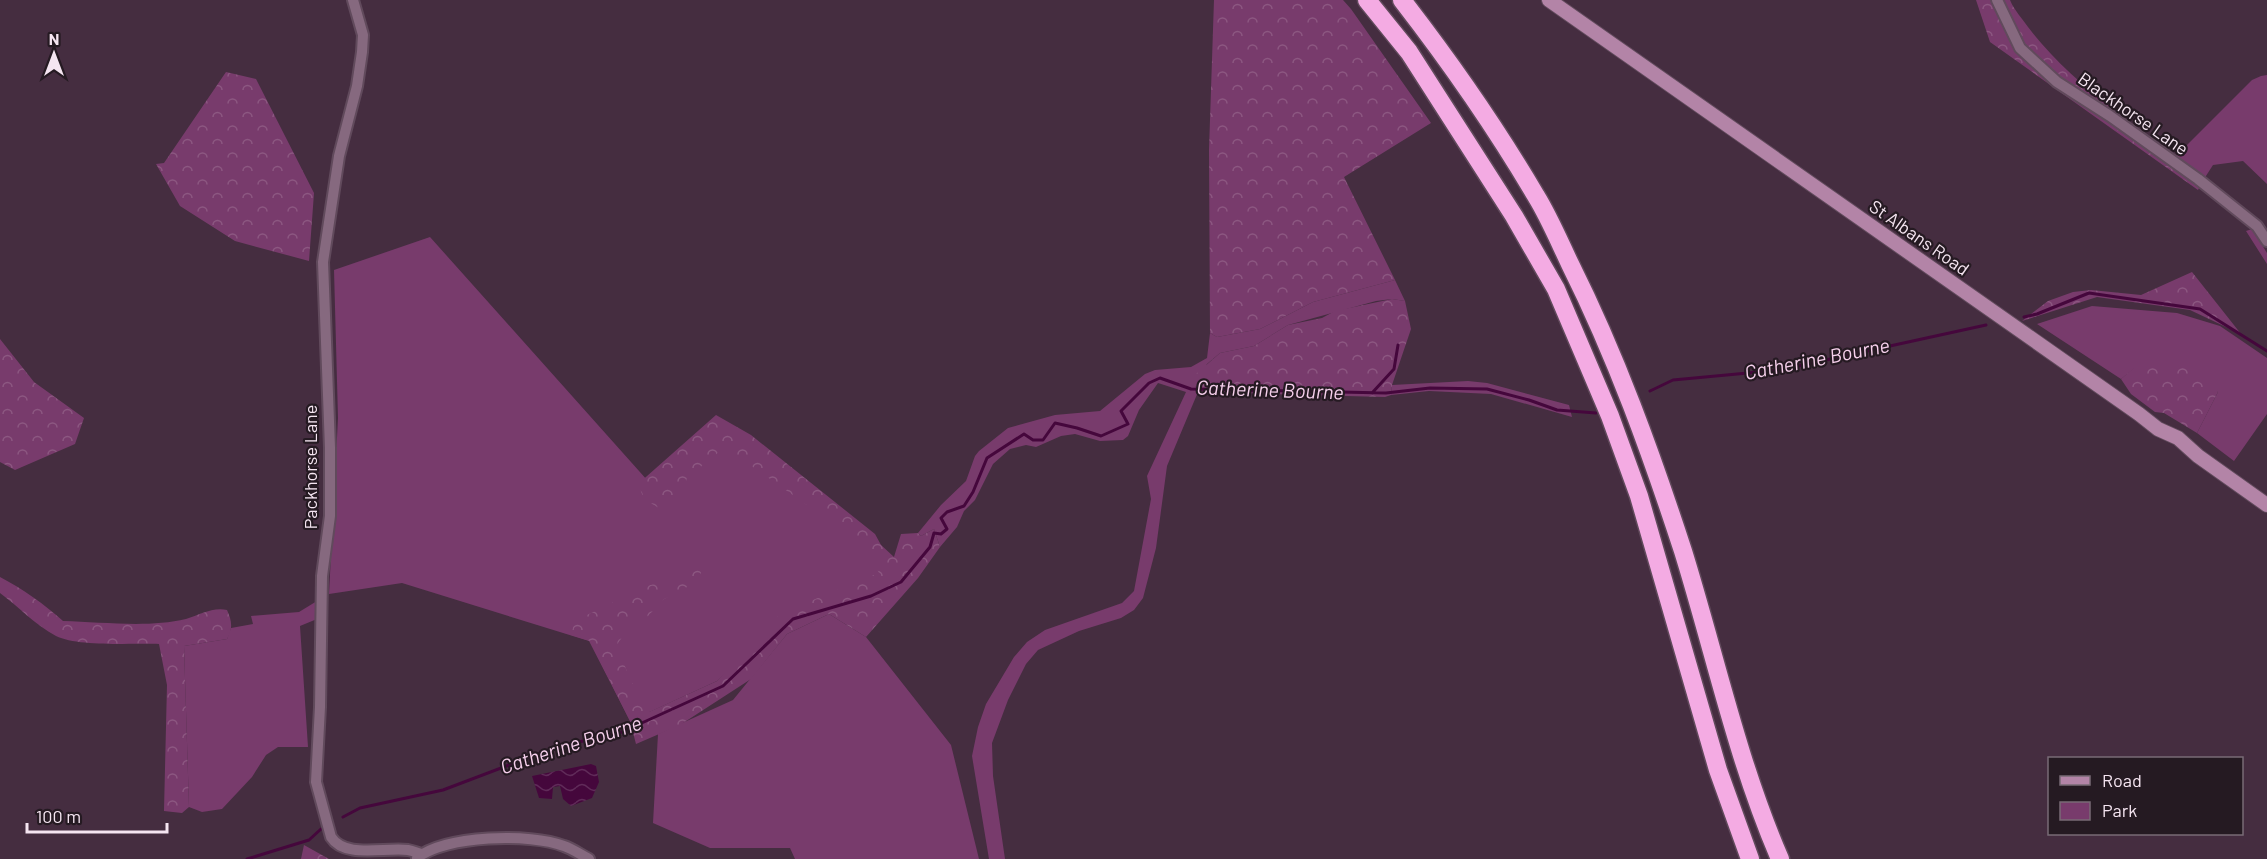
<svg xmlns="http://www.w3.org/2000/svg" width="2267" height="859" font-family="Barlow,sans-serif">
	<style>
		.green { fill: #783b6c }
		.forest { fill: url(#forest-crowns) }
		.water { fill: url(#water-waves) }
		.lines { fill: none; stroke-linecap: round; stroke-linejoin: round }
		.stream { stroke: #45073c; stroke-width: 3 }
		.street-casing { stroke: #614a5c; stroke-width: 14 }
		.secondary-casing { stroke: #614a5c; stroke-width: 16 }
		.highway-casing { stroke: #614a5c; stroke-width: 21 }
		.street { stroke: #86697f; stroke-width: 10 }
		.secondary { stroke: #b384a7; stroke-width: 14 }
		.highway { stroke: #f4abe3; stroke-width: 18 }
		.labels { text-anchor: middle; stroke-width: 4.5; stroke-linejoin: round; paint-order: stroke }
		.street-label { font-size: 18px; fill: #f5e5f1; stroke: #251a22 }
		.water-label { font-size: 20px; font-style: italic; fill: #f6d0ec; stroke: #251a22 }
	</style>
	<defs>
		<pattern id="forest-crowns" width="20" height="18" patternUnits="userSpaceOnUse" patternTransform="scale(1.5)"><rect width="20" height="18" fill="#783b6c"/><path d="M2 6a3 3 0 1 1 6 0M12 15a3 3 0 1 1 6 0" fill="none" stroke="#8c5781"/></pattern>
		<pattern id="water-waves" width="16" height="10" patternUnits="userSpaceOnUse" patternTransform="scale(1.5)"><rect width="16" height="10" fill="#45073c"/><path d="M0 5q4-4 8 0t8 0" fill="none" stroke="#602b59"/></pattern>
	</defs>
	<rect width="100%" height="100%" fill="#452d40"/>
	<path class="green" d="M2267 75V184L2243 161 2213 165 2204 179 2175 157 2252 80 2261 76Z
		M2252 229 2267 253V264L2246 231Z
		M430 237 656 490 721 427 881 545 895 569 789 615 717 681 630 721 589 641 402 583 329 594 338 418 334 270Z
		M1395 280 1405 301 1392 299 1376 301 1288 325 1254 346 1220 353 1207 364 1195 386 1198 392 1167 466 1156 548 1143 598 1134 610 1121 618 1079 631 1038 650 1026 664 1008 700 992 743 993 776 1005 859H989L972 756 978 727 986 704 1014 657 1027 642 1045 630 1122 603 1134 591 1151 499 1147 476 1186 392 1158 383 1139 410 1128 436 1123 440 1100 441 1075 434 1061 436 1036 447 1026 445 1010 449 993 464 975 500 964 511 957 527 940 547 934 529 921 536 918 533 941 505 966 481 975 456 979 451 1008 428 1055 415 1100 411 1145 374 1155 370 1191 367 1207 358 1210 333 1217 337 1260 329 1313 302Z
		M2092 306 2177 313 2220 326 2267 358V414L2234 461 2197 433 2218 392 2136 367 2121 379 2037 324Z
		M1468 381 1487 383 1569 405 1572 417 1491 394 1429 391 1391 395 1392 385Z
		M317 601V619L300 626 308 747H278L266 755 252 777 222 809 202 812 189 807 184 646 227 639 231 628 253 624 251 616 299 612Z
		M829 614 866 637 951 745 979 859H795L790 848H710L653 823 658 734 733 700 787 634Z"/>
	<path class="forest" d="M1214 0H1343L1351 9 1431 123 1344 177 1395 280 1313 302 1260 329 1217 337 1210 333 1209 150Z
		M1976 0H2010C2014 10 2022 18 2028 27 2075 89 2146 129 2201 184L2198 190 1990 42Z
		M226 72 256 79 314 193 309 261 235 241 180 206 156 164 164 163Z
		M2192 272 2241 334 2190 310 2097 297 2022 321 2048 301 2073 292 2091 290 2141 295Z
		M1392 299 1405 301 1411 329 1392 385 1391 395 1385 397 1198 392 1195 386 1196 374 1220 353 1254 346 1288 325 1322 318 1335 311Z
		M0 339 34 382 84 418 75 444 15 470 0 462Z
		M2175 364 2189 368 2218 392 2197 433 2164 413 2155 412 2131 394 2121 379 2135 367Z
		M716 415 751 435 875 534 881 545 894 557 901 534 918 533 921 536 934 529 940 547 918 578 866 637 829 614 787 634 751 679 680 725 636 744 630 721 590 641 571 635 575 620C597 611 618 600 639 589 650 584 664 583 675 577 684 573 689 567 700 566L701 574 689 586 664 599 648 616 630 626 618 643C623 667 635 691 649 712L717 681 781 613 879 573 862 539 821 515 725 447 687 478 680 500 672 516 644 499 638 484Z
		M0 577C23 589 44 604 63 621 101 622 149 628 186 619 200 615 212 607 227 610 232 621 233 629 227 639L184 646 189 807 182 813 164 811 167 685 159 644C133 643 78 647 56 636 35 625 19 607 0 593Z
		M304 845 329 859H301Z"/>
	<path class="water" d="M591 764 596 766 599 782 592 798 571 806 563 799 560 786 553 787 552 799 539 798 532 776Z"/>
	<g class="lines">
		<path class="stream" d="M2024 317 2037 314 2089 293 2200 309 2267 351
			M1650 391 1673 380 1780 370 1986 325
			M1372 393 1394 369 1398 345
			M343 817 360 808 443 790 557 747 622 732 723 686 793 619 871 596 901 582 930 547 934 533 941 534 947 529 941 518 947 512 964 506 973 492 987 458 1024 434 1033 440H1043L1055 423 1077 428 1101 436 1128 424 1121 411 1149 383 1160 378 1191 389 1386 393 1430 388 1487 389 1529 400 1557 410 1596 413
			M247 859 309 840 321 829"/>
		<g class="street-casing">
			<path id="street" d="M353 0 363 35 362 52 357 86 339 156 323 262 330 448V516L322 576 320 707 316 782 331 837C345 859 384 847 408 850 413 851 418 853 422 854
				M1997 0 2020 48 2057 82 2110 116 2198 179 2257 226 2267 241
				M417 858C446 835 530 833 564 846 573 849 581 855 589 859"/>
		</g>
		<g class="secondary-casing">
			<path id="secondary" d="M1549 0 2139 414 2158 429 2178 438 2198 456 2267 505"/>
		</g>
		<g class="highway-casing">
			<path id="highway" d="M1367 0 1409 52 1514 216 1556 289 1610 416 1639 496 1718 770 1750 859
				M1402 0C1450 62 1496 128 1536 196 1549 217 1559 241 1570 264 1616 356 1651 453 1683 551 1715 654 1737 760 1780 859"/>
		</g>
		<use href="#street" class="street"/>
		<use href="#secondary" class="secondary"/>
		<use href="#highway" class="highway"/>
	</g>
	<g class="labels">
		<g class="street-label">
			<text transform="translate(2133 114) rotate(35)" y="6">Blackhorse Lane</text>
			<text transform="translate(1919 238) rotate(35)" y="6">St Albans Road</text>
			<text transform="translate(311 467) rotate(-90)" y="6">Packhorse Lane</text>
		</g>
		<g class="water-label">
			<text transform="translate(1817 359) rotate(-11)" y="7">Catherine Bourne</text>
			<text transform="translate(1270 390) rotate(2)" y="7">Catherine Bourne</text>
			<text transform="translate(571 745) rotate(-18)" y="7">Catherine Bourne</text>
		</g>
	</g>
	<rect x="2048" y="757" width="195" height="78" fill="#251a22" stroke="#786b75" stroke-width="1.5"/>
	<rect x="2060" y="776" width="30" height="9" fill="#b384a7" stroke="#786b75" stroke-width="1.5"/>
	<text x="2102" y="787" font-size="18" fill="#f5e5f1">Road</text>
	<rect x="2060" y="802" width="30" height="18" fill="#783b6c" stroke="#786b75" stroke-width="1.5"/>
	<text x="2102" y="817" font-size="18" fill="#f5e5f1">Park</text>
	<g transform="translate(54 54)" stroke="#251a22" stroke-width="4.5" paint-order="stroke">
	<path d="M0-4.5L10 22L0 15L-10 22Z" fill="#f5e5f1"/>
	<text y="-9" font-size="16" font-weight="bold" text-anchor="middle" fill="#f5e5f1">N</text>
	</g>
	<path d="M27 823v9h140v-9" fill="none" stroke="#f5e5f1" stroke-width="3"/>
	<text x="36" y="823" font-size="18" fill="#f5e5f1" stroke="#251a22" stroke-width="4.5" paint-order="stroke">100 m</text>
</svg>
